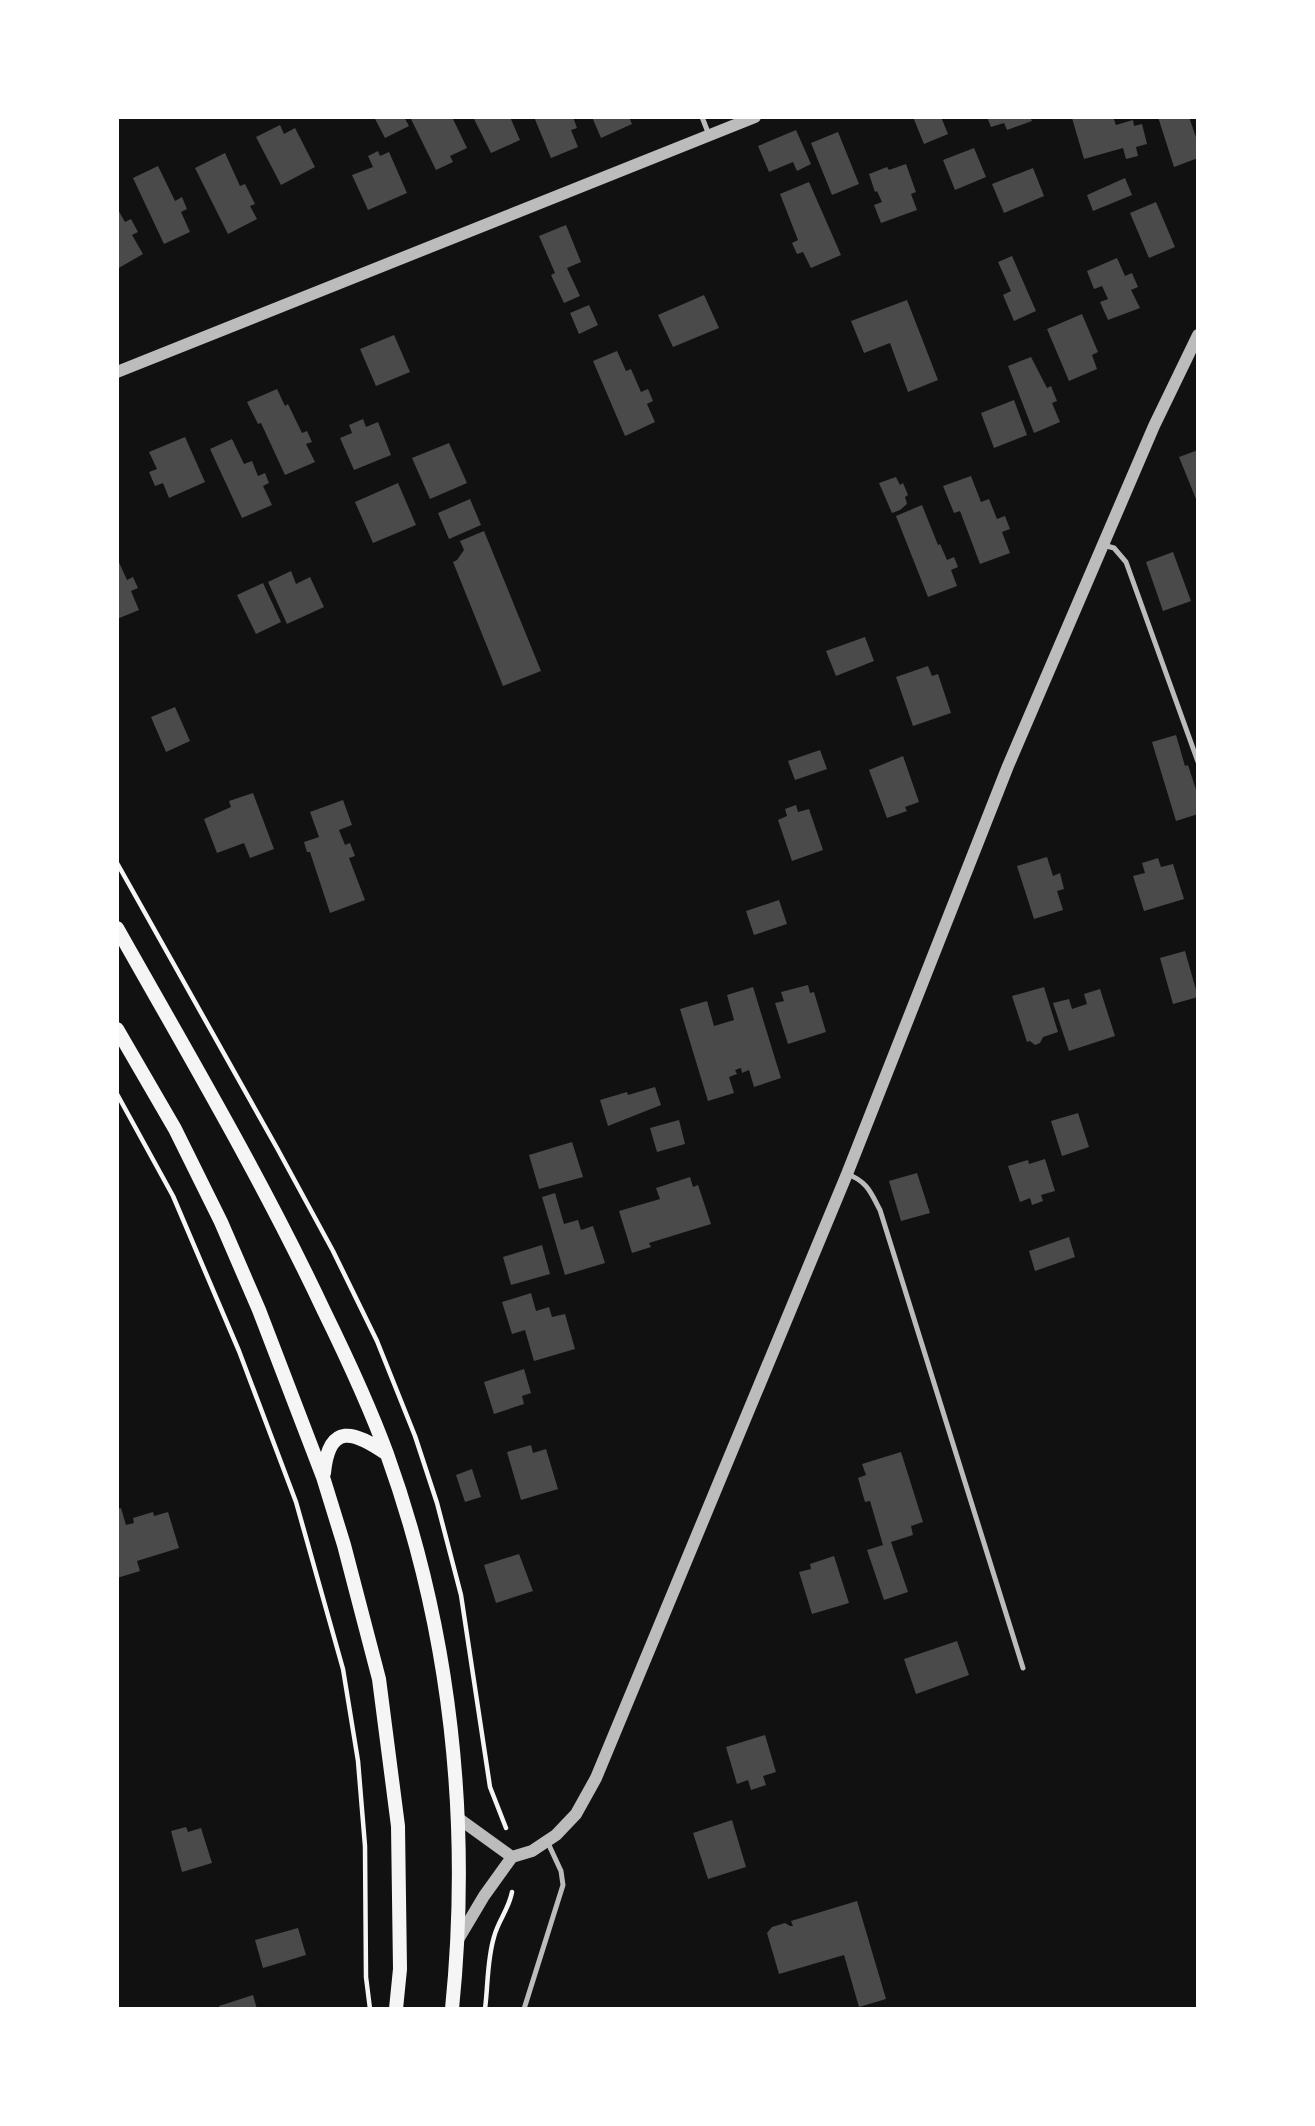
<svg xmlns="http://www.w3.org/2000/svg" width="1315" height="2126" font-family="'Archivo Narrow',sans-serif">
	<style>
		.building { fill: #4a4a4a }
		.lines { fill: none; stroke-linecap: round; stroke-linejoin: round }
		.path { stroke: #f5f5f5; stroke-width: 4.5 }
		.service { stroke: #bcbcbc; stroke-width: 5 }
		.tertiary { stroke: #bcbcbc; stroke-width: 12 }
		.secondary { stroke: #f5f5f5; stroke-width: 14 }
	</style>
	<rect width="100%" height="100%" fill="#111"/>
	<path class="building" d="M374 117H404L409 126 385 138Z
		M410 117H452L467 148 450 156 453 162 436 170Z
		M473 117H510L520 140 491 153Z
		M534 117H573L577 128 571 130 578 147 551 158Z
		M592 117H629L632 124 601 138Z
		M913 117H941L948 134 924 144Z
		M987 117H1030L1032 121 1007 130 1004 123 991 127Z
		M1113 117 1116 125 1133 120 1134 126 1142 124 1147 144 1136 147 1138 156 1126 159 1123 148 1084 159 1072 118Z
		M1158 117H1189L1198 143V158L1174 167Z
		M280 125 284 134 295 128 315 167 281 185 256 137Z
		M796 130 811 164 797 171 793 162 769 172 758 146Z
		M838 132 859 184 832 195 811 143Z
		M974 148 986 177 955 190 943 160Z
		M378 151 380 156 389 152 407 193 368 210 352 175 373 167 368 156Z
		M225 153 240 186 245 184 255 204 250 206 257 219 228 234 195 168Z
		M906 164 916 192 911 194 917 210 881 223 874 205 882 202 877 191 875 192 869 174 887 167 889 170Z
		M158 166 175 201 182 197 187 209 181 212 190 232 164 244 133 178Z
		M1033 168 1044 196 1004 213 992 184Z
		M1125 178 1132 195 1093 211 1087 195Z
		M809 182 841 255 811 268 803 252 797 254 792 243 798 240 780 194Z
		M1156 202 1175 247 1149 258 1130 213Z
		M117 208 125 222 131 219 138 232 132 235 143 254 117 269Z
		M566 225 581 262 567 268 580 296 564 303 551 275 555 273 539 236Z
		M1012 256 1036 311 1014 321 1003 295 1011 291 998 262Z
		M1117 258 1125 276 1132 273 1138 287 1131 290 1140 308 1108 320 1100 302 1108 299 1102 286 1094 289 1087 271Z
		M704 295 719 328 673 347 658 315Z
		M907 300 938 380 908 392 890 343 864 353 851 321Z
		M589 305 598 325 579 334 570 313Z
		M1082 314 1098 352 1092 355 1097 369 1069 381 1047 329Z
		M394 335 410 372 376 386 360 349Z
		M617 351 626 371 631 369 641 392 648 389 653 401 647 404 655 422 625 436 593 361Z
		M1031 357 1047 388 1051 386 1057 401 1052 403 1060 422 1034 433 1008 366Z
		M277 389 285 406 288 404 302 433 307 431 312 442 306 444 315 462 285 475 261 423 258 424 247 402Z
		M1014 400 1027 435 994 448 981 413Z
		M363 419 366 427 378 422 391 455 354 470 340 438 352 433 349 425Z
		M185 437 205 482 169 498 163 483 155 486 149 472 157 469 149 452Z
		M232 439 244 464 252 461 258 476 265 473 269 483 263 486 272 505 242 518 210 449Z
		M449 443 467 483 430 499 412 458Z
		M1198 450V504L1179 457Z
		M971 476 981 502 989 499 997 519 1005 516 1010 529 1002 532 1010 553 980 564 960 511 954 513 943 486Z
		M896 477 900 485 903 483 908 495 905 497 907 504 900 510 892 513 879 483Z
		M398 483 416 525 373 543 355 502Z
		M470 499 481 525 449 539 438 513Z
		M922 505 938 545 940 544 947 560 954 557 958 567 951 570 957 586 928 597 896 516Z
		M484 531 541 671 503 686 453 562 457 560 464 550 460 541Z
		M1173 552 1191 601 1163 611 1146 562Z
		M117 558 127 580 133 577 138 588 131 591 139 610 117 619Z
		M291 571 296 584 310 577 324 607 287 624 268 582Z
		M263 583 281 622 256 634 237 595Z
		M865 637 874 661 836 676 826 651Z
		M928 666 932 676 938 674 951 713 913 726 896 677Z
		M175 707 190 741 166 752 151 717Z
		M1176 735 1185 766 1188 765 1198 796V814L1176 821 1152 742Z
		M820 750 827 769 795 780 788 761Z
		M903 756 919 802 905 807 907 811 887 818 869 770Z
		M253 793 274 849 250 858 244 843 217 853 204 819 231 807 229 801Z
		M343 800 352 825 339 830 345 845 350 843 355 856 349 858 365 900 330 913 310 852H307L304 842 319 837 310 812Z
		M796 805 798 812 809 809 823 850 792 861 778 820 787 816 785 809Z
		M1047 857 1053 876 1060 873 1064 889 1057 891 1063 910 1034 919 1017 866Z
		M1158 858 1161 867 1173 864 1184 899 1144 911 1133 876 1145 873 1142 863Z
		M779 900 787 924 754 935 746 911Z
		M1185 951 1198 997 1173 1004 1160 958Z
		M808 985 810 993 814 992 826 1032 788 1044 775 1003 784 1001 781 992Z
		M753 987 781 1078 754 1087 749 1070 742 1073 741 1068 735 1070 737 1074 729 1077 734 1093 708 1101 680 1009 707 1001 714 1026 734 1020 727 995Z
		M1044 987 1058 1032 1043 1037 1040 1043 1035 1045 1030 1041 1027 1042 1012 996Z
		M1100 989 1115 1036 1069 1051 1053 1003 1069 999 1072 1009 1087 1004 1084 994Z
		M655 1087 661 1105 608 1126 600 1100 627 1092 628 1095Z
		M1078 1113 1089 1147 1062 1156 1051 1121Z
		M679 1120 685 1144 657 1152 650 1128Z
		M572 1142 583 1177 539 1189 529 1155Z
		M1045 1159 1055 1191 1041 1195 1043 1201 1032 1205 1030 1198 1020 1202 1008 1166 1028 1160 1029 1164Z
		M917 1173 930 1213 901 1221 889 1181Z
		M690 1177 693 1187 698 1185 711 1224 649 1243 651 1247 632 1253 619 1211 660 1199 656 1188Z
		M555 1193 564 1224 578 1220 581 1230 593 1226 605 1263 565 1275 542 1197Z
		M1069 1237 1075 1257 1035 1271 1029 1251Z
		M542 1245 550 1274 511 1285 503 1257Z
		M531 1293 536 1311 549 1307 552 1317 565 1314 575 1349 534 1361 525 1330 512 1334 502 1302Z
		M524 1369 531 1393 522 1396 524 1404 494 1414 484 1382Z
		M531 1445 533 1453 546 1449 558 1489 521 1500 507 1452Z
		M901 1452 923 1522 911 1526 913 1535 891 1542 908 1592 884 1600 867 1550 883 1545 870 1501 865 1502 858 1478 866 1475 862 1464Z
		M472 1469 481 1497 465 1502 456 1475Z
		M121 1508 126 1525 134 1523 133 1518 153 1512 154 1516 168 1512 179 1548 137 1561 140 1571 117 1578V1509Z
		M519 1554 533 1591 496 1603 484 1565Z
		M834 1556 849 1603 812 1614 799 1572 811 1569 810 1564Z
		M957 1641 969 1675 916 1694 904 1659Z
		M765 1735 776 1772 763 1776 766 1785 751 1790 748 1780 737 1784 726 1747Z
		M732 1820 746 1867 708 1879 693 1833Z
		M186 1827 188 1832 201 1828 212 1863 182 1872 171 1831Z
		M857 1901 886 1999 859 2007 844 1955 779 1974 767 1933 772 1927 785 1923 790 1926H793L791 1921Z
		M298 1928 306 1955 263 1968 255 1940Z
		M253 1995 257 2009H220L219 2006Z"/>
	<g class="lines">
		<path class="path" d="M117 863 277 1148 333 1251 377 1341 415 1436 437 1503 461 1595 490 1787 506 1828
			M117 1094 173 1196 239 1351 296 1502 343 1669 358 1761 365 1846 366 1977 370 2009
			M485 2009C488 1986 487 1960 494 1937 498 1921 509 1909 512 1892"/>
		<path class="service" d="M702 117 709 135
			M1103 545 1114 548 1126 562 1198 762
			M847 1174C867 1181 871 1193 880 1210L1023 1668
			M524 2009 563 1885 561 1871 548 1843"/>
		<path class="tertiary" d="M117 372 755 117
			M458 1818 512 1857
			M459 1938 484 1896 512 1857 532 1851 556 1835 576 1814 596 1778 847 1174 1008 766 1154 426 1198 335"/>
		<path class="secondary" d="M117 928C188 1054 262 1179 324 1311 347 1358 369 1405 387 1454 451 1632 471 1821 452 2009
			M117 1029 175 1129 221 1222 259 1310 323 1477 344 1545 379 1679 398 1826 400 1969 396 2009
			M324 1473C329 1422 354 1431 387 1454"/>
	</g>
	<rect width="1315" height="2126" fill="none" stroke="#ffffff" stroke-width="238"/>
</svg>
